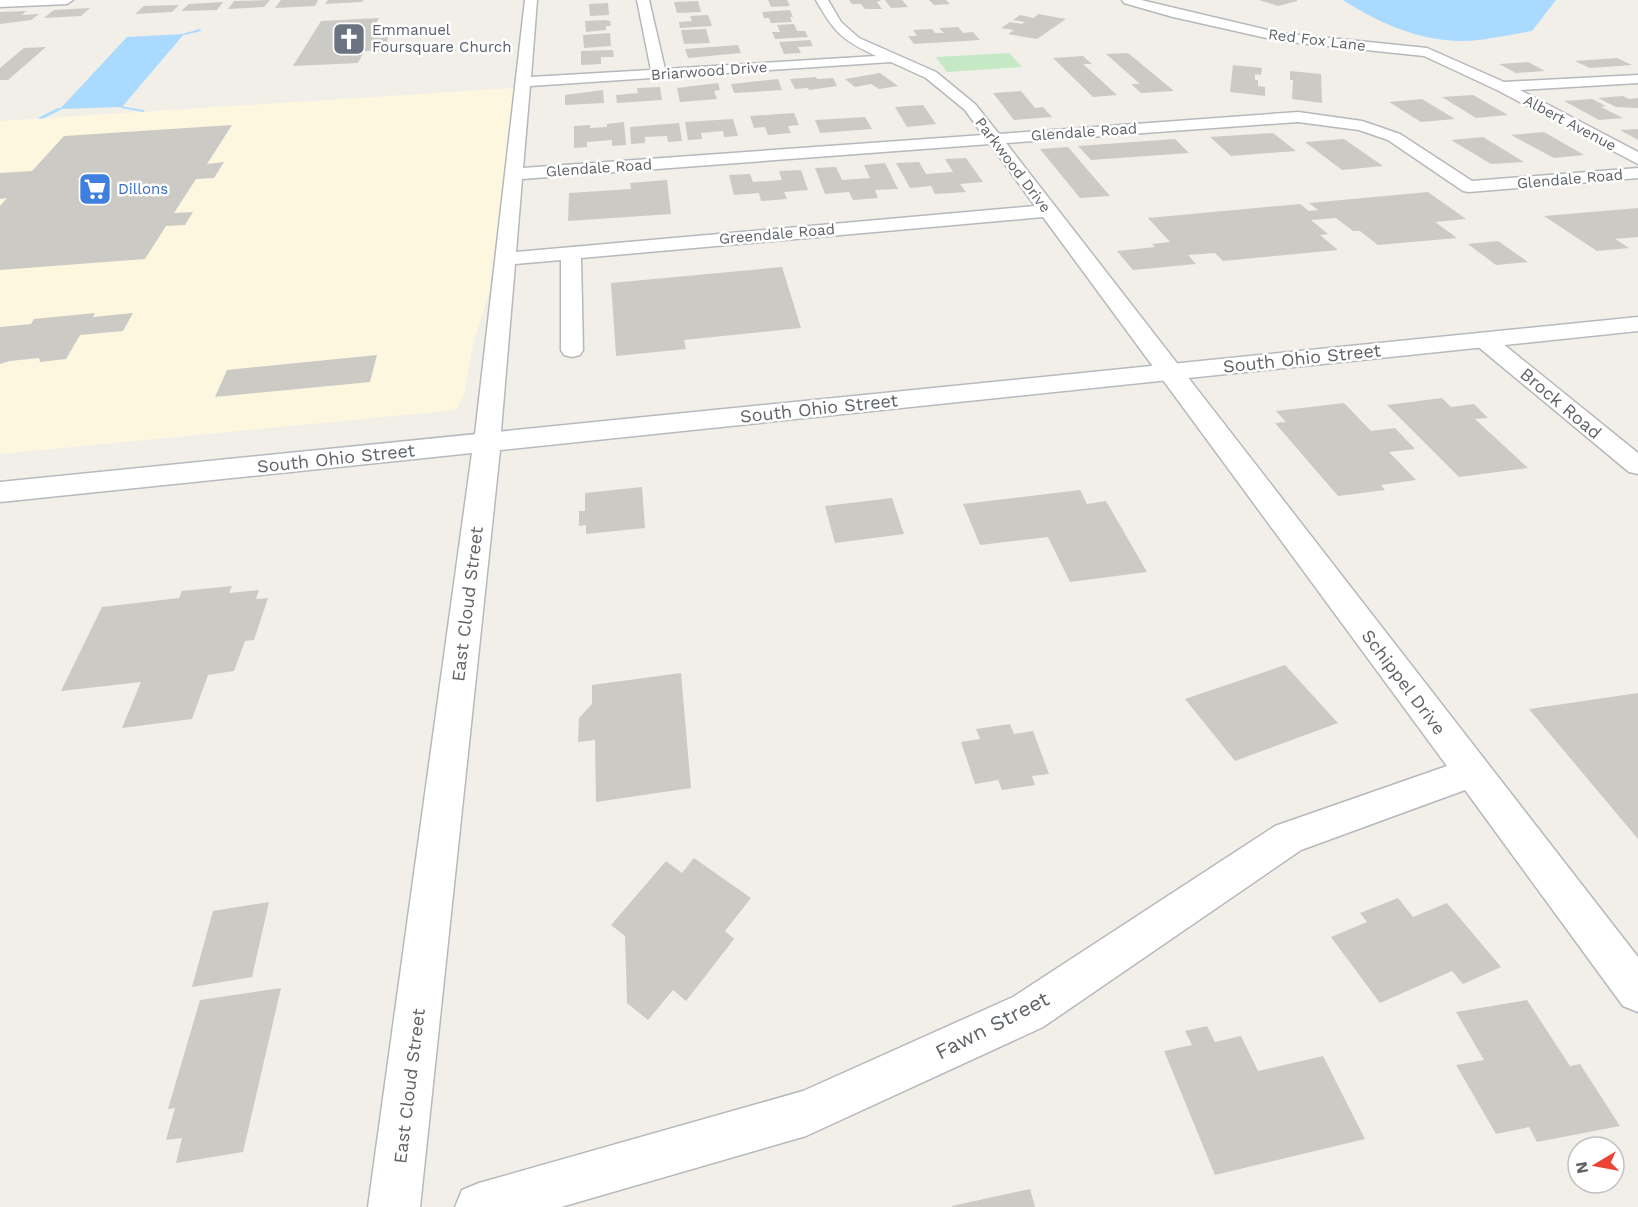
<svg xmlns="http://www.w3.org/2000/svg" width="1638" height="1207" font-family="'Work Sans',sans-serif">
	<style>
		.commercial { fill: #fef7e0 }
		.green { fill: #c5e8c5 }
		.water { fill: #aadaff }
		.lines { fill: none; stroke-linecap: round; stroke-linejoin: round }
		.stream { fill: #aadaff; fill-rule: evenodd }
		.building { fill: #cccac5 }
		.street-casing { stroke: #b5b8bc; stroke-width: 3 }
		.secondary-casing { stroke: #b6babf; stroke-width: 3 }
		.street { fill: #fff; fill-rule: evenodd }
		.secondary { fill: #fff; fill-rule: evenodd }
		.labels { text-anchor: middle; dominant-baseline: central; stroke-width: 5; stroke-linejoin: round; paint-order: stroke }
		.far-worship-label { font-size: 15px; fill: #5b616d; stroke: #fff; text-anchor: start }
		.far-street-label { font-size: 15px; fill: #5f6368; stroke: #fff }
		.far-shop-label { font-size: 15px; fill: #366cbe; stroke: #fff; text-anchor: start }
		.street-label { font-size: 18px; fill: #5f6368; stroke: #fff }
		.near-street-label { font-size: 21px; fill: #5f6368; stroke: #fff }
	</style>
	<rect width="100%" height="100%" fill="#f1efe8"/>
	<path class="commercial" d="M515 88 490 290 474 340 464 395 456 410 0 454V121Z"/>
	<path class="green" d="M1009 53 1022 67 947 72 936 57Z"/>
	<g class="water">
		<path d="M1343 0H1556L1532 31C1504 35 1473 44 1445 40 1408 36 1374 20 1343 0Z"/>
		<path d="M184 34 122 107 60 109 127 37Z"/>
	</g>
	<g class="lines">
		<g class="stream">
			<path d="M200 29 201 31 184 35 182 34Z"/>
			<path d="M120 106 143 110 145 111 143 112 122 108Z"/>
			<path d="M58 108 62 109 42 119 38 118Z"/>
		</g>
	</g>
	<g class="building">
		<path d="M270 0 264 7 228 9 234 1Z"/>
		<path d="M281 0H318L315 6 275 8Z"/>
		<path d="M328 0H364L362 2 325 4Z"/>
		<path d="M768 0H787L790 6 771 7Z"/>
		<path d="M849 0H881L877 2 882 9H865L861 4H852Z"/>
		<path d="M885 0H902L908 7 891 8Z"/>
		<path d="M929 0H946L950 4 934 5Z"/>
		<path d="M1259 0H1297V1L1278 6Z"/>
		<path d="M698 1 701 12 677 13 674 2Z"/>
		<path d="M223 2 217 10 181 11 189 4Z"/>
		<path d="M608 3 609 15 590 16 589 4Z"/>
		<path d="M179 5 172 12 135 14 144 6Z"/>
		<path d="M90 8 81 16 44 18 54 10Z"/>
		<path d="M790 10 793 17H790L792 22 771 23 769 18H764L762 12Z"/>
		<path d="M27 11 21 15 39 14 31 20 0 24V12Z"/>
		<path d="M1038 14 1066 19 1037 39 1008 34 1014 30 1001 28 1010 22 1022 24 1025 22 1013 20 1020 15 1034 18Z"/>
		<path d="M708 15 712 26 680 28 679 22 692 21 690 16Z"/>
		<path d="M379 18 374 27 393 26 383 50 364 51 358 63 293 66 321 21Z"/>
		<path d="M605 20 610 21 611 26H606V30L586 32 585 21Z"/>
		<path d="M794 24 797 31H805L808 37 775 39 772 32H780L777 25Z"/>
		<path d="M958 27 963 33 973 32 980 40 914 44 908 36H917L913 30 932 29 935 33H944L939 28Z"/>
		<path d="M706 29 710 43 684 44 681 30Z"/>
		<path d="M610 33 611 46 584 48 583 35Z"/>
		<path d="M810 40 813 46 798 47 801 53 784 54 779 42Z"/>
		<path d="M738 45 741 53 688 58 685 49Z"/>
		<path d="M46 47 8 80H0V68L24 48Z"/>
		<path d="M613 50 614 57H601V64L581 65V51Z"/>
		<path d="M1128 53 1174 91 1141 93 1131 84H1140L1106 54Z"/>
		<path d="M1083 56 1092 64H1083L1117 95 1093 97 1053 58Z"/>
		<path d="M1617 58 1632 65 1590 68 1575 61Z"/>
		<path d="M1528 62 1545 71 1516 73 1499 64Z"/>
		<path d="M1233 65 1262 68 1261 75 1255 74V80H1258V86L1265 87V96L1230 92Z"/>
		<path d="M1290 71 1321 74 1322 103 1292 99 1293 80H1290Z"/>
		<path d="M880 73 898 86 879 89 871 84 855 87 845 79Z"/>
		<path d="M816 77 817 79 833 78 837 86 809 90 808 88 795 89 790 79Z"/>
		<path d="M778 79 782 90 734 93 731 84Z"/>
		<path d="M718 83 720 90 714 91 717 99 680 102 677 88Z"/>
		<path d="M660 87 662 100 617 103 616 95 638 93 637 88Z"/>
		<path d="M603 90 604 103 565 105V95Z"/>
		<path d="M1021 91 1035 108 1043 107 1052 117 1014 120 993 93Z"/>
		<path d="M1473 95 1508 115 1476 118 1442 97Z"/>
		<path d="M1623 96 1629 99 1638 98V108L1616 107 1598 98Z"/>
		<path d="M1422 99 1455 119 1421 122 1389 102Z"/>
		<path d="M1592 99 1606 106 1601 107 1623 118 1599 120 1564 101Z"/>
		<path d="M923 105 936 124 907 127 895 107Z"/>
		<path d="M794 113 799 125 788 126 791 133 768 135 765 127 754 128 750 116Z"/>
		<path d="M865 117 872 129 820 133 815 120Z"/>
		<path d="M733 119 738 136 724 137 723 131 701 133 702 139 688 140 685 122Z"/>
		<path d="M624 122 626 145 612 146V140L587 142V147L574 148V126L590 125V128L607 127V124Z"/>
		<path d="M679 123 682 141 668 142 667 136 645 137V143L631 144 630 127Z"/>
		<path d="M232 125 207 164 224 162 214 178 196 179 174 213 193 212 185 225 166 226 145 259 0 270V206L7 198 0 199V173L32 171 64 136Z"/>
		<path d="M1638 129V140L1620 130Z"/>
		<path d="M1544 132 1584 155 1554 158 1511 135Z"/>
		<path d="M1273 133 1296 151 1231 156 1210 137Z"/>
		<path d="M1483 137 1524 162 1491 164 1451 140Z"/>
		<path d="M1175 139 1189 153 1091 160 1078 146Z"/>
		<path d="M1344 139 1383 166 1342 170 1305 142Z"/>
		<path d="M1068 147 1110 196 1080 198 1040 149Z"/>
		<path d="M966 158 983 182 960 184 966 192 935 194 931 186 910 188 896 163 919 162 926 174 953 172 945 159Z"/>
		<path d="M885 163 898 189 875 190 878 198 853 200 849 192 825 194 815 168 836 167 842 180 870 178 864 165Z"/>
		<path d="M801 170 808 190 784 192 787 199 761 201 759 193 734 195 729 175 750 174 753 182 782 180 779 171Z"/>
		<path d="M667 180 671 214 568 221 569 193 631 189 630 183Z"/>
		<path d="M1428 192 1466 219 1435 222 1457 238 1378 245 1360 231H1353L1336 218 1311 220 1328 234 1320 235 1338 250 1223 261 1215 253 1188 255 1196 264 1133 270 1117 251 1155 247 1152 244 1170 242 1148 218 1300 204 1309 211 1318 210 1309 203Z"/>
		<path d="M1638 208V237L1615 239 1629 248 1597 251 1544 216Z"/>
		<path d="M1498 241 1528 262 1496 265 1468 244Z"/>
		<path d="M782 267 801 328 684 340 686 349 616 356 611 283Z"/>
		<path d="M95 313 93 317 133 313 123 331 80 335 66 359 40 362 39 358 10 361 0 364V327L31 324 34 319Z"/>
		<path d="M377 355 370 382 215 397 227 370Z"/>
		<path d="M1442 398 1451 407 1474 404 1488 418 1475 419 1528 468 1459 477 1387 405Z"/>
		<path d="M1344 403 1371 431 1395 428 1415 449 1389 452 1416 480 1381 485 1385 490 1338 496 1275 423 1286 422 1276 411Z"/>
		<path d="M642 487 645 528 586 534V525L579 526V511H585V493Z"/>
		<path d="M1080 490 1087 504 1106 501 1147 572 1070 582 1048 537 980 545 963 504Z"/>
		<path d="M892 498 904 534 835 543 825 506Z"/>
		<path d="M232 586 229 593 259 590 256 599 268 598 254 640 245 641 234 671 208 675 192 719 122 728 141 682 61 691 102 607 179 598 182 591Z"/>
		<path d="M1285 665 1338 723 1235 761 1185 699Z"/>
		<path d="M681 673 691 788 596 802 595 740 578 742 579 718 592 704V685Z"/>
		<path d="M1638 693V839L1529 709Z"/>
		<path d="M1010 724 1014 734 1033 731 1049 774 1032 776 1035 785 1002 790 998 780 975 784 961 742 980 739 976 729Z"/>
		<path d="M694 858 751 898 725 931 734 939 686 1001 673 990 648 1020 627 1003 625 936 611 925 666 861 682 873Z"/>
		<path d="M1398 898 1413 917 1447 903 1501 967 1463 984 1452 971 1380 1003 1331 937 1367 922 1360 913Z"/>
		<path d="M269 902 252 977 192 987 213 911Z"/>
		<path d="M281 988 243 1152 176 1163 182 1138 166 1140 175 1108 168 1109 200 1000Z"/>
		<path d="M1527 1000 1570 1066 1580 1064 1620 1126 1537 1142 1529 1127 1496 1134 1456 1065 1484 1060 1456 1012Z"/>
		<path d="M1207 1026 1215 1042 1241 1036 1258 1071 1323 1056 1365 1139 1215 1175 1164 1051 1192 1045 1185 1031Z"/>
		<path d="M1030 1189 1035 1207H952V1206Z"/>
	</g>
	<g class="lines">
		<g class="street-casing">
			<g id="street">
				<path d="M0 0H73L67 4 0 7Z"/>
				<path d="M525 0H537L531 77 651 70 637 0H649L665 69 876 56C842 40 834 32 816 0H828L841 22 859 38 936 72 975 104 999 134 1298 112 1362 121 1400 134 1472 181 1638 168V178L1469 192 1463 191 1388 140 1359 130 1298 122 1006 143 1638 957V1012L1623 1006 1465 790 1301 850 1043 1027 806 1136 561 1207H455L462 1190 479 1183 803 1091 1013 997 1275 826 1447 766 1043 217 581 258 583 350 580 355 572 357 564 355 561 350V260L515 264 500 443 496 449 487 451 478 449 474 443ZM891 62 926 78 965 110 983 135 523 168 530 86ZM990 144 1035 206 516 252 522 179Z"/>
				<path d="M1122 0H1141L1280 33 1427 48 1504 82 1638 75V83L1520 90 1638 152V164L1497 90 1424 56 1280 41 1173 17 1124 3Z"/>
				<path d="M1484 333 1492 335 1638 453V474L1629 472 1476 345 1473 340 1476 335Z"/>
			</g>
		</g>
		<g class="secondary-casing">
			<path id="secondary" d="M1638 317V331L500 450 420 1207H368L472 453 0 502V482Z"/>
		</g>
		<use href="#street" class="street"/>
		<use href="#secondary" class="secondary"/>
	</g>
	<defs>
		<g id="church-square" transform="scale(1.725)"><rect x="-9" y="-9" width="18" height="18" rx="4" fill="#6b7280" stroke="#fff"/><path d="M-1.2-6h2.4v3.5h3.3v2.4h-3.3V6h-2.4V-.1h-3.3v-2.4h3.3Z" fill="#fff"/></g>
		<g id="supermarket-square" transform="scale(1.725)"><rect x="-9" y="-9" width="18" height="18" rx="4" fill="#3f7fe0" stroke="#fff"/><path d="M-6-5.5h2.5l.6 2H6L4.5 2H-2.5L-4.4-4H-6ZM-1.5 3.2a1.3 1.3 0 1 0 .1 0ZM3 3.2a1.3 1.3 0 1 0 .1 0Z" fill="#fff"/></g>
	</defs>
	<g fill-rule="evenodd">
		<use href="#church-square" x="349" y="39"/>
		<use href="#supermarket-square" x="95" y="189"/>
	</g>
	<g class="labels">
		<g class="far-worship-label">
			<text x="372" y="30">Emmanuel<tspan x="372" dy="17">Foursquare Church</tspan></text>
		</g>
		<g class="far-street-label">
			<text transform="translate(1317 40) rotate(7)">Red Fox Lane</text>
			<text transform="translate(709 71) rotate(-4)">Briarwood Drive</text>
			<text transform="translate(1570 123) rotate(28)">Albert Avenue</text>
			<text transform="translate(1084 132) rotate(-4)">Glendale Road</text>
			<text transform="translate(1013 165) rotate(53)">Parkwood Drive</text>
			<text transform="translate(599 168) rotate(-4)">Glendale Road</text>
			<text transform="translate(1570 179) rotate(-5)">Glendale Road</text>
			<text transform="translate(777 234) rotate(-5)">Greendale Road</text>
		</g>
		<g class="far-shop-label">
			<text x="118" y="189">Dillons</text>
		</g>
		<g class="street-label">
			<text transform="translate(1302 358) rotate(-6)">South Ohio Street</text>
			<text transform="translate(1561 403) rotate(40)">Brock Road</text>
			<text transform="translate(819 408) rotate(-6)">South Ohio Street</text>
			<text transform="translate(336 458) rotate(-6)">South Ohio Street</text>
			<text transform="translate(467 604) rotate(-83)">East Cloud Street</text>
			<text transform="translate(1404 682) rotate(53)">Schippel Drive</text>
			<text transform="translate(409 1086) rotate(-83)">East Cloud Street</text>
		</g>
		<g class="near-street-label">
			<text transform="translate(992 1025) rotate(-27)">Fawn Street</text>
		</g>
	</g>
	<g transform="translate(1596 1165) rotate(260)"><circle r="28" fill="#ffffff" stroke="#bfc1c3" stroke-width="1.5"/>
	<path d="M0-4.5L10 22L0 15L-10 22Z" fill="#ea4335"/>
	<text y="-9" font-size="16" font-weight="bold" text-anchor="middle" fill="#5f6368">N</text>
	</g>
</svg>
